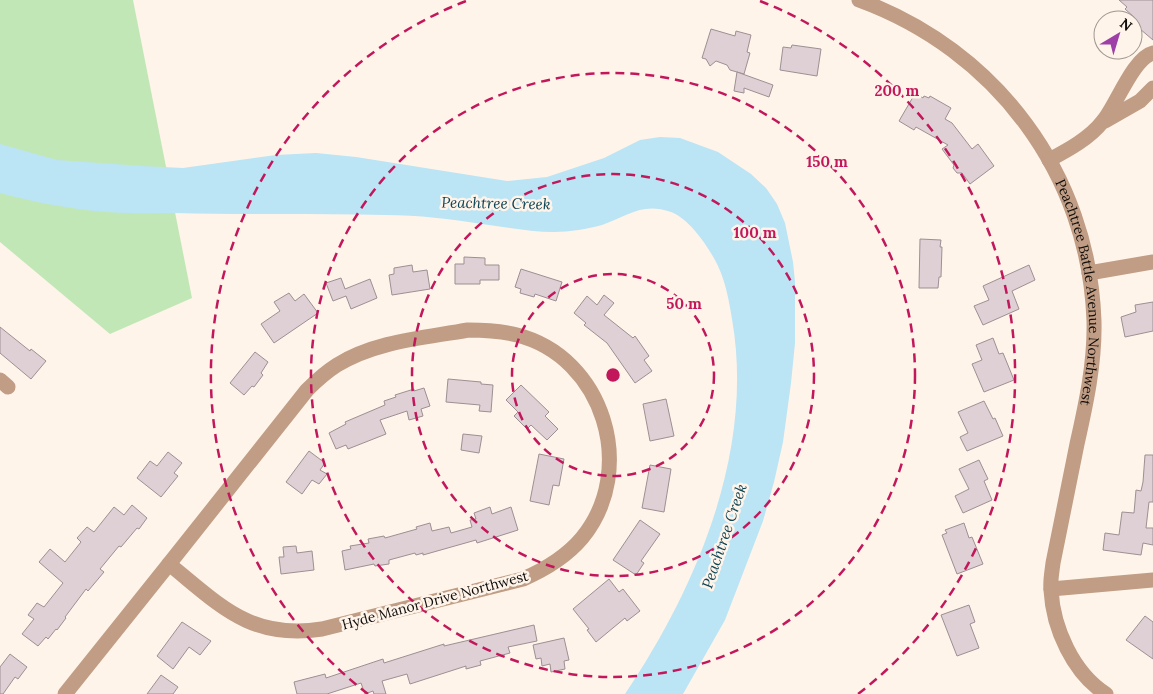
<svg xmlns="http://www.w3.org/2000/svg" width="1153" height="694" font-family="Lora,serif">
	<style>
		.green { fill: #c2e7b7 }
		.water { fill: #bbe4f5 }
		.building { fill: #dfd0d5; stroke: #9d8f93 }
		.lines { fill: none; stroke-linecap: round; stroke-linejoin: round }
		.minor { stroke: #c09d84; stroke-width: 15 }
		.ring { fill: none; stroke: #c2185b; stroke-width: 2.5; stroke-dasharray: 9 6 }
		.labels { text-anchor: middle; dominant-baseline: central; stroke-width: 5; stroke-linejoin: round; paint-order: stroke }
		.street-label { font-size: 14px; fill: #0f0c09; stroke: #fef4ea }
		.water-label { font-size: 15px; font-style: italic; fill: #0e4354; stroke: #fef4ea }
		.centre { fill: #c2185b; stroke: #fef4ea; stroke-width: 2.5 }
		.ring-label { font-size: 15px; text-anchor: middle; font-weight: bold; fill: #c2185b; stroke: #fef4ea; stroke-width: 5; stroke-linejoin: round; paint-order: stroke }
	</style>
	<rect width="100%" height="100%" fill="#fef4ea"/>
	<path class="green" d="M0 0H133L192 298 110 334 0 242Z"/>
	<path class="water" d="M660 137 680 138 718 152 751 174 766 188 777 204 785 223 793 262 795 282V343L791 383 783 442 774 482 763 521 725 620 683 694H625C697 587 755 450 732 319 729 301 726 283 718 266 710 249 690 219 671 212 642 202 628 216 602 225 587 229 570 232 554 232 530 232 506 227 482 224 451 219 418 215 386 215 315 213 245 215 174 213 148 213 121 214 95 211 65 208 29 201 0 193V144L57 160 142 166 183 168 276 155 316 153 356 157 507 181 547 177 604 158 640 140Z"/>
	<g class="building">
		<path d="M1119 0H1153V40L1133 23 1132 20 1134 17 1125 9 1127 7Z"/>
		<path d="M711 29 735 36 736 31 751 35 747 52 750 53 744 74 730 70 727 65 716 61 710 66 706 59 702 58Z"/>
		<path d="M792 45 821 49 817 76 780 70 783 47 791 48Z"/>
		<path d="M737 72 773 85 769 97 744 88V93L734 91Z"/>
		<path d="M917 94 923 98 924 96 929 98 930 96 951 108 945 119 952 123 972 149 978 144 994 166 970 184 962 173H957L953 168 954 165 942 149 948 145 916 127 914 130 899 121 913 97 915 98Z"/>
		<path d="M920 239 941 240 940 247H942L941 277H939L938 288H919Z"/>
		<path d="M464 257 485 258V265H499V280H480V284H455V264H464Z"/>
		<path d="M412 265 413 272 427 270 430 289 392 295 389 275 394 274V268Z"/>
		<path d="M1029 265 1035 280 1012 291 1019 309 983 325 974 306 989 300 983 286Z"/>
		<path d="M521 269 562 282 556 301 535 294 534 297 520 293 521 289 515 287Z"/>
		<path d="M341 278 345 289 370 279 377 298 351 309 346 296 333 301 326 283Z"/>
		<path d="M289 293 295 301 304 294 318 313 274 343 261 324 280 311 274 302Z"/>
		<path d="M604 295 614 303 604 315 633 338 635 336 649 356 644 360 652 371 635 383 607 343 584 325 586 323 574 313 587 296 597 305Z"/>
		<path d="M1153 302V331L1125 337 1121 317 1136 312 1135 305Z"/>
		<path d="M0 327 30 351 31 349 46 361 31 379 0 353Z"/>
		<path d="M993 338 999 354 1003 353 1014 380 984 392 972 364 982 360 976 345Z"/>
		<path d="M255 352 268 362 261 373 263 375 254 387 252 386 244 395 230 383Z"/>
		<path d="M448 379 481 382V384L493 385 491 412 479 411 480 405 446 402Z"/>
		<path d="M521 385 549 412 545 416 558 429 547 440 531 425 527 429 514 416 518 412 506 400Z"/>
		<path d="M424 388 430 406 421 409 423 416 409 420 407 411 380 420 386 434 348 449 346 445 336 449 329 433 346 424 345 422 385 405 384 401 396 397 395 395 414 389V391Z"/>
		<path d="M666 399 674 436 650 441 643 404Z"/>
		<path d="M984 401 993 419 995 418 1003 436 967 451 960 437 968 433 958 412Z"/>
		<path d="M463 434 482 436 479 453 461 450Z"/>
		<path d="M309 451 325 463 320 470 327 474 319 484 312 480 302 494 286 482Z"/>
		<path d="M168 452 182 463 174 473 178 476 161 497 137 478 150 461 157 466Z"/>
		<path d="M539 454 564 459 559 486 553 485 549 505 530 501Z"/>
		<path d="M1145 455H1153V502H1149L1146 528H1153V545L1143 543 1141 555 1103 550 1105 533 1119 535 1122 512 1134 513 1136 490 1141 491 1143 482Z"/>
		<path d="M979 460 988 479 984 481 992 500 963 513 955 496 969 489 959 469Z"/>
		<path d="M650 465 671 469 664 512 642 508Z"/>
		<path d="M132 505 147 518 139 529 137 528 121 547 119 546 100 569 104 572 88 591 86 589 65 617 66 618 57 630 56 629 48 639 46 637 38 646 22 634 34 619 28 615 37 603 44 607 63 583 39 562 50 549 65 562 81 542 77 538 87 527 94 532 114 507 124 515Z"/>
		<path d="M490 507 492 514 511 507 518 530 477 543 476 540 423 555V553L416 555 415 553 389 560V564L375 566 374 564 345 570 342 551 351 549 350 546 369 543 368 539 384 536 385 538 417 529 416 527 430 523 432 531 449 527 451 533 472 527 470 520 476 519 474 513Z"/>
		<path d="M640 520 660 534 641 561 644 563 636 575 613 560Z"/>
		<path d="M964 523 969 538 972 537 983 564 957 574 942 535 947 533 945 530Z"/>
		<path d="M296 546 297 553 312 551 314 570 281 574 279 557H284L283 547Z"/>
		<path d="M609 579 619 592 623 589 640 611 627 621 625 618 596 642 587 630 589 629 573 609Z"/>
		<path d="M969 605 975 622 970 624 979 648 957 656 941 615Z"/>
		<path d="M1145 616 1153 622V659L1126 640Z"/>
		<path d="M182 622 211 641 200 655 189 647 173 669 157 656Z"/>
		<path d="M534 625 537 641 508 647 510 653 480 661 481 665 466 669V666L410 684 407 674 382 681 386 694H374L373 691 365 694 361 683 327 694H297L294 682 325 674 326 678 383 659 384 663 444 644V646Z"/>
		<path d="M564 638 569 660 564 661 565 669 551 672 550 664 542 666 541 658 536 659 533 645Z"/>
		<path d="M10 654 27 667 18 679 15 677 3 694H0V667Z"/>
		<path d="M161 675 178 687 173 694H147Z"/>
	</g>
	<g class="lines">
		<g class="minor">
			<path id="s1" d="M859 0C996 50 1089 174 1094 321 1095 363 1086 404 1077 444 1069 484 1061 523 1053 563 1052 572 1050 581 1051 590 1053 628 1073 673 1106 694"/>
			<path d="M1105 121 1140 101 1153 88"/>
			<path d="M1049 160C1068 150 1090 138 1103 121 1116 106 1133 58 1153 53"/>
			<path d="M1089 273 1153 262"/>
			<path d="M468 330C485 330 501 331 517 335 604 357 638 470 582 538 566 557 546 569 523 579L322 629C250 640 220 605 169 564L307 390C316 381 326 372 337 365 376 341 424 338 468 330Z"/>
			<path d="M0 380 8 387"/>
			<path d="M1051 589 1153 580"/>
			<path d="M65 694 169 564"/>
		</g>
	</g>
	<g class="ring">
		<circle cx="613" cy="375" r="101"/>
		<circle cx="613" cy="375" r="201"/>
		<circle cx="613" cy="375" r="302"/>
		<path d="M368 694A402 402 0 0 1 466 1M760 1A402 402 0 0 1 858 694"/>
	</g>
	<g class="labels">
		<g class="street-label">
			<text stroke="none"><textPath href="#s1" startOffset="392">Peachtree Battle Avenue Northwest</textPath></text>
			<text transform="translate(435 600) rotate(-15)">Hyde Manor Drive Northwest</text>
		</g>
		<g class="water-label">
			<text transform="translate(496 203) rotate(1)">Peachtree Creek</text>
			<text transform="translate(724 536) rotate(-71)">Peachtree Creek</text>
		</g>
	</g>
	<circle cx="613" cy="375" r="8" class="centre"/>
	<g class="ring-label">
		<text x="897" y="96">200 m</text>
		<text x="827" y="167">150 m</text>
		<text x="755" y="238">100 m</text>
		<text x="684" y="309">50 m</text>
	</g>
	<g transform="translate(1118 35) rotate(38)"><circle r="24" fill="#fef4ea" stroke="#9e9790"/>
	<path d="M0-4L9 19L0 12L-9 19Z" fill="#9e3fa8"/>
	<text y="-8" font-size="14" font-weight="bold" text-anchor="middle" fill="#0f0c09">N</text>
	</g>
</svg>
